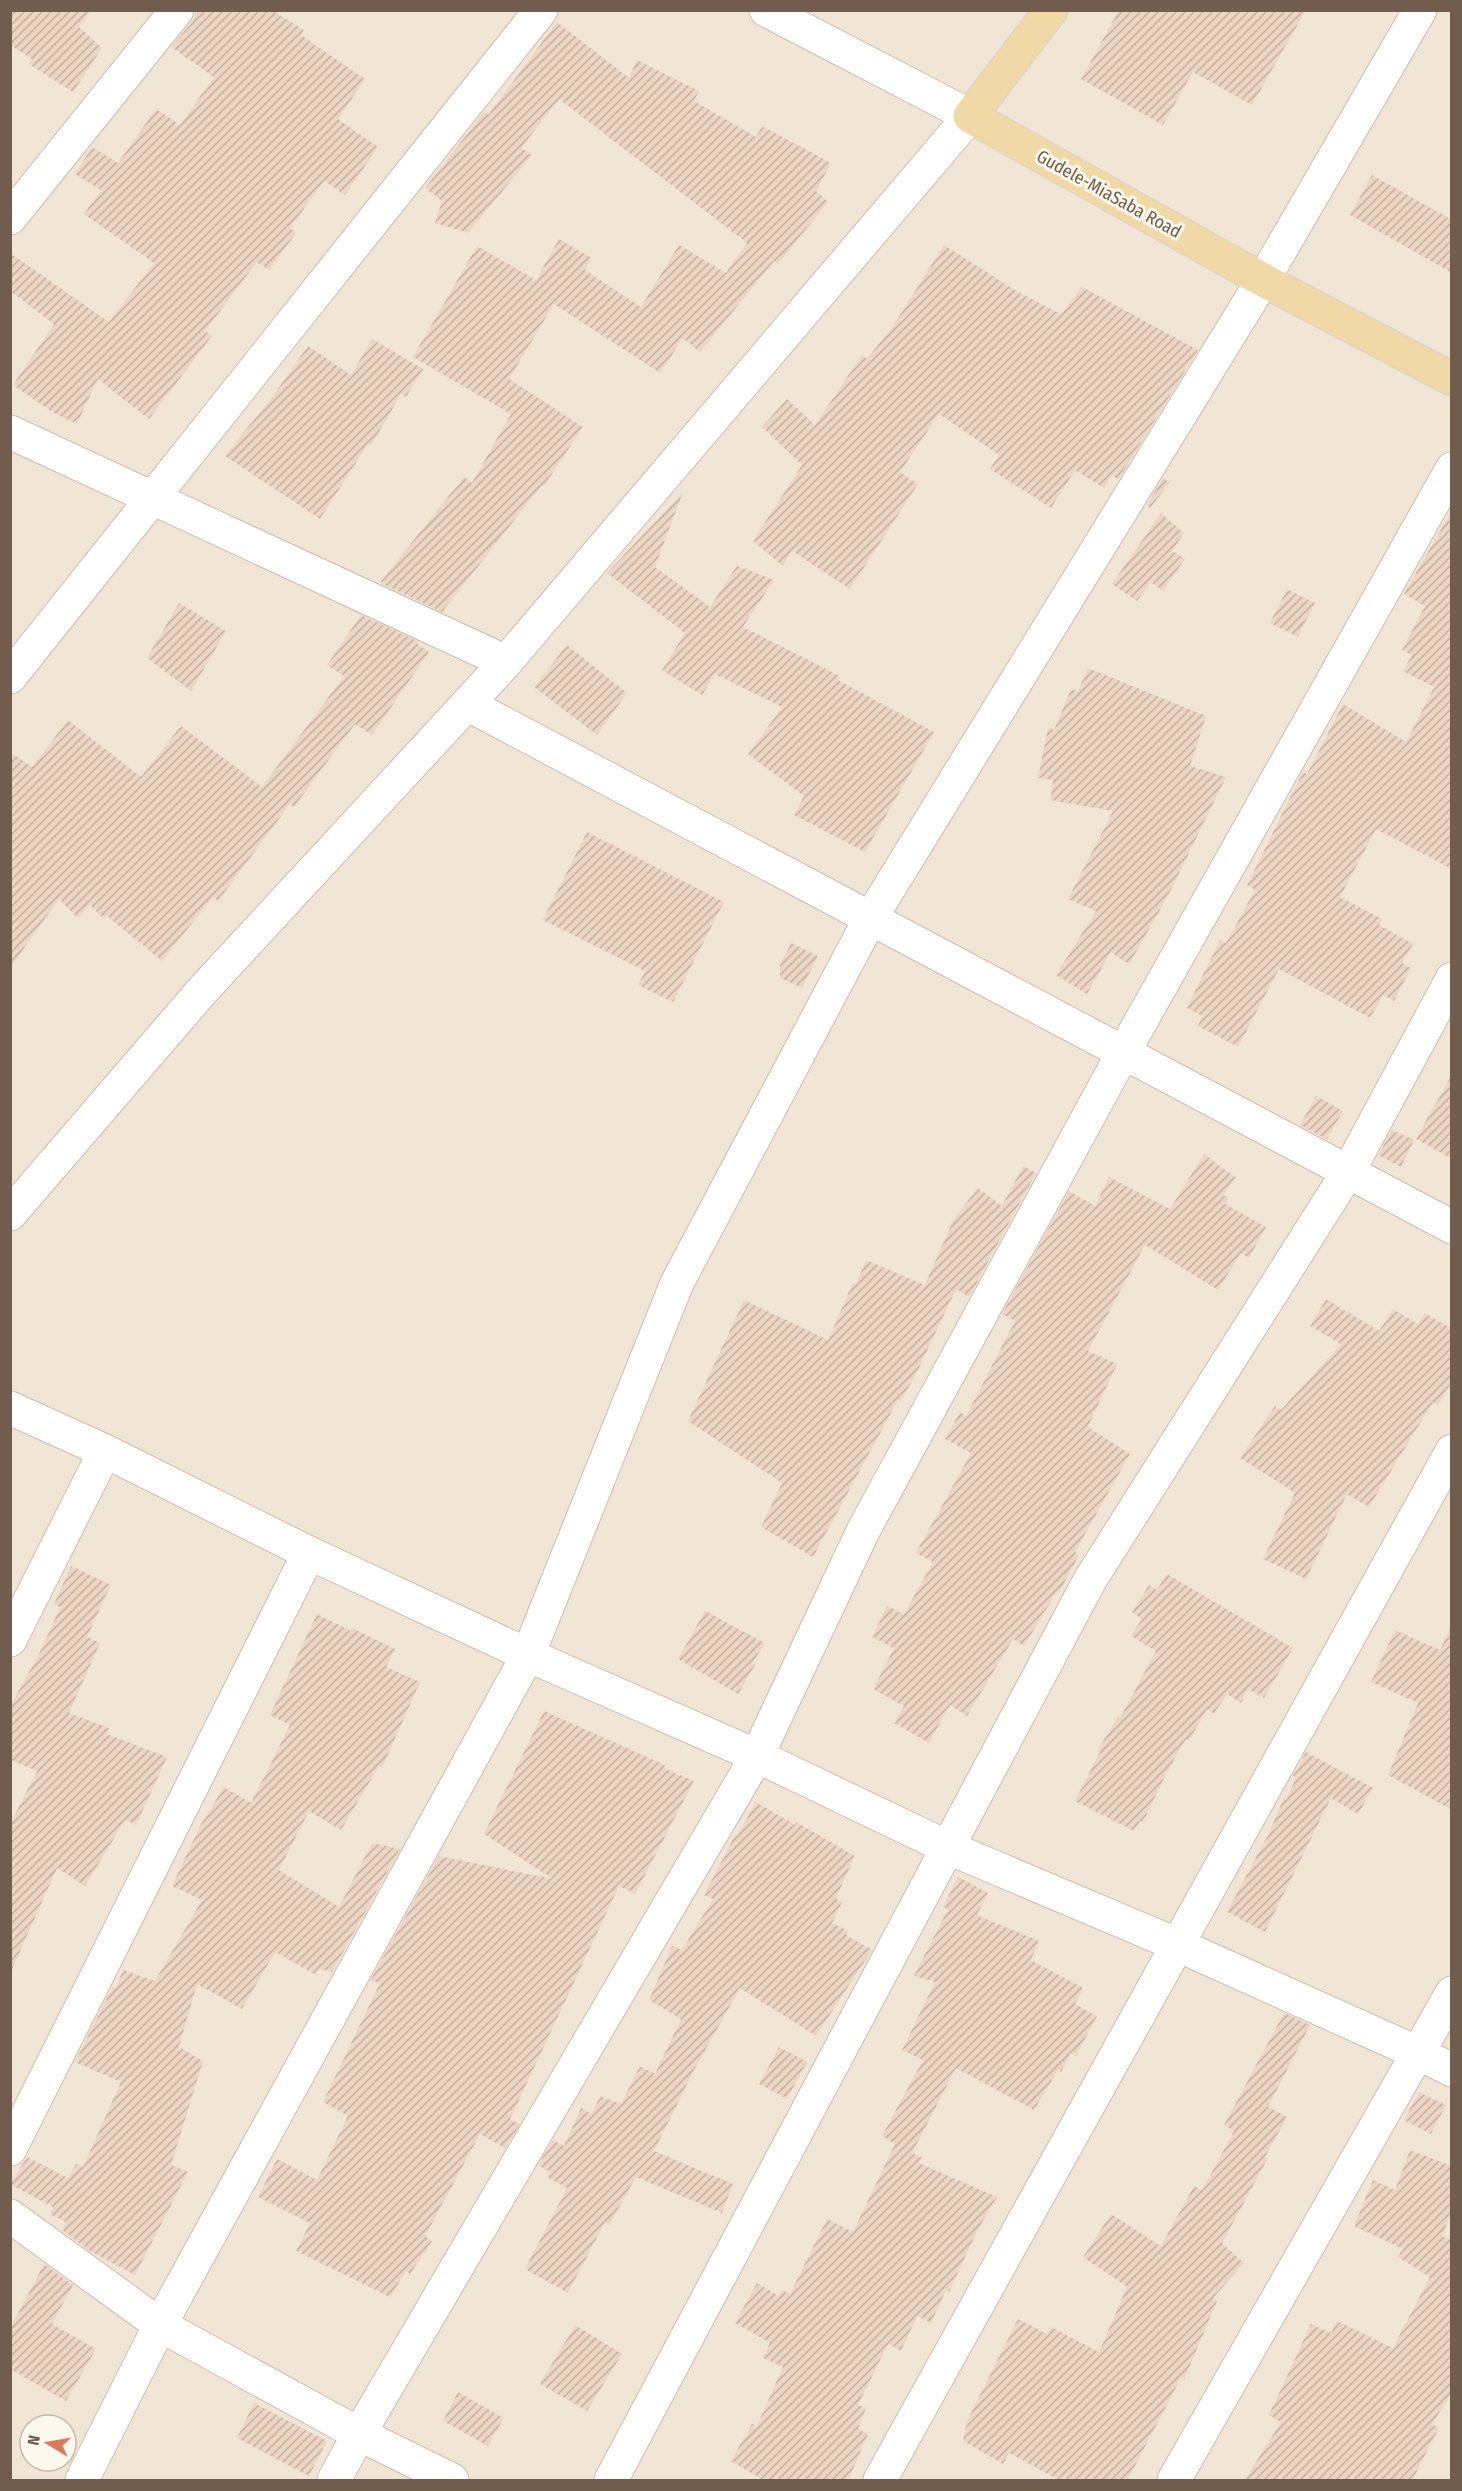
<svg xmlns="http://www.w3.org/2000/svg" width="1462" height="2491" font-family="'Fira Sans Condensed',sans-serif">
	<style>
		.residential { fill: #f1e6d6; fill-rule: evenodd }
		.building { fill: url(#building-hatch) }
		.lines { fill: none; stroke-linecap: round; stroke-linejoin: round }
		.minor-casing { stroke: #cbbcae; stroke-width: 35 }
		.major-casing { stroke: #d7d1cd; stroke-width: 35 }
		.minor { stroke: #fff; stroke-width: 33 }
		.major { stroke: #f1d9a7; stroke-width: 33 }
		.labels { text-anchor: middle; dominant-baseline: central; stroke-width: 6; stroke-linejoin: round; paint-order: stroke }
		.street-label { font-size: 18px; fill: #715c4e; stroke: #fdf8ed }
	</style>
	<defs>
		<pattern id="building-hatch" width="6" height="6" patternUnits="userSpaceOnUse" patternTransform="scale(1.5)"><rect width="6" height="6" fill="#ecd5c2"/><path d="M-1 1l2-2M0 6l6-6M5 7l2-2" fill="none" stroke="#c4b0a0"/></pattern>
	</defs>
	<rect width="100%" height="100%" fill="#faf4e7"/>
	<path class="residential" d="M11 11H1451V2480H11ZM30 2425H66V2461H30Z"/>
	<g class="building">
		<path d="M10 10H91L79 27 102 48 73 92 29 64 32 59 10 45Z"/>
		<path d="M197 10H272L304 30 301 35 365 79 338 119 378 147 345 195 324 181 290 228 296 233 269 270 257 262 205 331 212 336 149 419 98 379 77 424 54 413 13 385 54 324 10 291V253L109 322 154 263 84 214 101 190 75 174 92 147 118 163 156 109 180 125 214 77 171 47 192 22Z"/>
		<path d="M1119 10H1306L1252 105 1193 72 1163 125 1081 79Z"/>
		<path d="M557 22 629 78 637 60 699 91 694 101 756 137 762 126 831 163 816 191 828 202 778 264 774 261 700 352 683 338 660 373 554 304 509 379 583 427 544 486 542 485 442 612 383 584 381 581 464 477 472 483 511 414 413 357 477 246 536 280 559 239 592 258 585 270 641 307 679 245 726 273 747 243 559 99 521 148 532 155 468 233 435 223 442 201 425 188 485 111 489 114Z"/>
		<path d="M1372 175 1452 220V273L1350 215Z"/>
		<path d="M944 245 1018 292 1061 314 1082 287 1198 350 1118 480 1112 475 1104 488 1075 470 1051 508 990 469 999 455 939 414 900 472 918 484 850 589 792 551 783 566 753 541 802 465 762 427 787 399 815 425 862 355 867 359 893 326Z"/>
		<path d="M372 339 423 369 406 397 401 394 371 446 368 444 320 519 225 456 273 396 308 346 351 375Z"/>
		<path d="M1163 478 1170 483 1150 508 1147 505Z"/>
		<path d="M683 492 655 567 710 607 737 566 774 580 743 627 840 676 838 680 934 732 865 852 794 815 804 796 748 754 782 707 715 674 702 695 662 670 685 633 607 573Z"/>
		<path d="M1452 510V869L1376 829 1340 897 1382 919 1379 925 1413 944 1402 963 1411 968 1394 1001 1383 995 1370 1018 1279 969 1238 1047 1198 1026 1202 1016 1187 1008 1220 940 1226 943 1255 890 1247 885 1300 778 1303 772 1307 774 1343 704 1406 742 1434 687 1403 671 1412 655 1402 650 1425 606 1404 594Z"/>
		<path d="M1161 513 1184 533 1172 551 1185 559 1163 591 1151 582 1137 601 1112 584Z"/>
		<path d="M1287 589 1315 603 1298 637 1270 623Z"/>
		<path d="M179 603 226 631 191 691 147 658Z"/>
		<path d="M361 615 419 642 417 644 429 652 372 735 355 724 294 807 290 804 218 901 213 897 162 961 107 916 104 919 90 905 78 918 59 899 10 968V752L32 767 68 720 141 777 181 726 262 787 344 676 327 665Z"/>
		<path d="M567 645 627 693 597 735 534 687Z"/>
		<path d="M1088 668 1206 716 1190 766 1226 777 1168 896 1129 964 1111 952 1087 994 1056 975 1096 911 1068 899 1113 811 1050 800 1053 780 1038 778 1048 728 1054 730 1071 689 1078 691Z"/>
		<path d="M587 832 724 902 673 1002 638 985 645 971 543 920Z"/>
		<path d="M791 943 818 956 802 988 780 978V965Z"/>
		<path d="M1452 1074V1159L1416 1139Z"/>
		<path d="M1316 1096 1343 1111 1327 1139 1300 1125Z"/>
		<path d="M1392 1130 1414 1140 1401 1167 1378 1155Z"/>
		<path d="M1204 1154 1236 1178 1223 1195 1229 1198 1225 1204 1266 1227 1249 1258 1241 1253 1218 1290 1145 1245 1088 1351 1117 1364 1088 1427 1130 1454 1075 1552 1079 1555 1060 1591 1058 1590 1024 1646 1013 1639 967 1716 950 1705 929 1743 894 1723 904 1706 873 1689 894 1648 872 1637 887 1606 904 1614 933 1562 916 1553 971 1453 945 1439 960 1412 966 1416 1015 1321 1002 1314 1069 1191 1095 1206 1109 1177 1170 1209Z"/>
		<path d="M1023 1166 1036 1173 969 1297 956 1289 918 1370 901 1401 898 1400 813 1557 761 1527 782 1483 688 1421 744 1300 828 1340 853 1283 856 1284 866 1260 925 1285 953 1220 978 1188 1002 1206Z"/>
		<path d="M1326 1299 1379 1331 1393 1309 1418 1324 1425 1313 1452 1329V1382L1438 1405 1433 1402 1369 1507 1347 1494 1306 1579 1263 1559 1295 1493 1240 1458 1275 1406 1281 1410 1341 1344 1310 1326Z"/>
		<path d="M71 1566 111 1585 87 1637 100 1643 69 1713 109 1728 107 1734 167 1757 136 1825 125 1820 85 1886 57 1868 10 1974V1825L37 1771 11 1760V1705L40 1652 60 1607 54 1604Z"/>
		<path d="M1167 1574 1293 1648 1264 1698 1248 1689 1241 1703 1227 1694 1214 1714 1207 1709 1189 1741 1186 1739 1167 1772 1143 1822 1140 1821 1134 1831 1075 1801 1100 1752 1097 1751 1118 1717 1120 1718 1156 1651 1131 1636 1142 1619 1132 1612 1149 1585 1157 1590Z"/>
		<path d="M705 1611 765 1643 752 1664 755 1665 738 1694 678 1659Z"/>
		<path d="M317 1614 351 1631 352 1628 395 1649 386 1667 420 1682 382 1768 379 1766 341 1830 309 1811 279 1870 339 1907 372 1843 400 1849 332 1972 319 1969 316 1975 275 1952 242 2009 197 1984 179 2047 203 2061 171 2165 188 2172 135 2275 90 2251 62 2230 66 2222 50 2214 53 2207 10 2184 27 2157 68 2178 76 2164 83 2167 121 2082 75 2062 113 1986 116 1988 123 1970 155 1981 202 1900 172 1886 200 1826 224 1787 251 1803 290 1725 270 1715Z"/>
		<path d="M1452 1624V1810L1388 1775 1418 1703 1371 1682 1395 1630 1440 1650Z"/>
		<path d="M544 1711 665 1765 664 1768 694 1781 635 1894 619 1886 510 2119 520 2124 505 2148 480 2134 425 2236 432 2241 410 2274 406 2271 390 2297 296 2251 310 2223 258 2197 277 2159 317 2180 348 2116 323 2102 380 1983 370 1981 439 1856 553 1879 484 1834Z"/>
		<path d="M1306 1752 1373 1788 1358 1814 1331 1798 1265 1932 1227 1912 1269 1833 1284 1798 1286 1799 1296 1778 1293 1776Z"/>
		<path d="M756 1802 795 1825 796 1822 855 1856 836 1898 842 1902 832 1923 848 1931 846 1935 872 1950 816 2036 740 1988 694 2070 654 2151 733 2184 722 2213 636 2177 609 2225 605 2222 568 2293 525 2269 567 2188 547 2177 550 2172 538 2165 553 2140 564 2146 581 2108 592 2114 600 2096 621 2104 640 2066 655 2074 681 2019 649 2000 672 1946 682 1950 713 1899 704 1895 735 1835 737 1836Z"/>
		<path d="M958 1877 988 1893 977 1915 1039 1941 1031 1960 1083 1988 1075 2004 1097 2016 1076 2056 1071 2053 1061 2072 1058 2070 1034 2110 956 2068 912 2153 922 2157 919 2163 997 2197 976 2233 949 2292 946 2290 931 2323 917 2316 901 2351 888 2344 858 2405 866 2408 858 2429 868 2434 848 2481H765L731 2461 752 2424 757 2426 783 2367 763 2358 770 2343 735 2323 757 2283 779 2296 782 2290 790 2294 827 2219 853 2232 895 2144 905 2150 882 2136 923 2060 902 2050 935 1982 914 1976 948 1909 943 1907Z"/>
		<path d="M1284 2013 1310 2025 1268 2107 1287 2117 1265 2157 1268 2158 1222 2243 1244 2263 1213 2298 1217 2301 1184 2380 1181 2378 1127 2481H1061L1009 2453 1003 2464 963 2441 967 2421 1018 2319 1047 2334 1051 2327 1099 2352 1127 2287 1083 2257 1111 2214 1161 2246 1194 2186 1202 2190 1234 2131 1224 2125Z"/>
		<path d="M779 2047 807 2062 787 2099 759 2084Z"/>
		<path d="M1419 2092 1446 2105 1431 2134 1404 2120Z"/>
		<path d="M1410 2150 1452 2166V2211L1442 2236 1450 2239 1452 2236V2393L1432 2424 1439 2428 1412 2481H1244L1281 2422 1269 2415 1311 2324 1331 2333 1337 2321 1393 2348 1430 2277 1398 2257 1403 2249 1354 2226 1373 2180 1395 2190Z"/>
		<path d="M44 2264 73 2285 52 2324 96 2349 66 2401 10 2369V2329Z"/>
		<path d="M575 2325 622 2354 587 2411 540 2384Z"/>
		<path d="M458 2392 504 2418 488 2446 443 2421Z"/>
		<path d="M254 2403 327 2441 309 2476 237 2438Z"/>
	</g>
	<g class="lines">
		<g class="minor-casing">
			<g id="minor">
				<path d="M10 218 177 10"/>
				<path d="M10 432 506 662"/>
				<path d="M10 677 541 10"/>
				<path d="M467 704 1452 1227"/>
				<path d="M10 1214 202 991 506 662 970 116 766 10"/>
				<path d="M10 1408 105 1451 309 1553 528 1655 757 1756 949 1848 1178 1945 1418 2053 1452 2070"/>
				<path d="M10 1640 105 1451"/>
				<path d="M10 2149 309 1553"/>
				<path d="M10 2216 160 2325 359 2434 452 2480"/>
				<path d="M82 2480 160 2325 528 1655 677 1283 870 919 1263 280 1420 10"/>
				<path d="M334 2480 359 2434 757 1756 863 1531 1123 1053 1452 469"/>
				<path d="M611 2480 1090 1580 1348 1172 1452 979"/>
				<path d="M880 2480 1452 1451"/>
				<path d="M1174 2480 1452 1993"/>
			</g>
		</g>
		<g class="major-casing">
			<path id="major" d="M1051 10 970 116 1263 280 1452 379"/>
		</g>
		<use href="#minor" class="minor"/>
		<use href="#major" class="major"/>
	</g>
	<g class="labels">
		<g class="street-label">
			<text transform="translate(1109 194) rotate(29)">Gudele-MiaSaba Road</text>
		</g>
	</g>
	<rect width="1462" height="2491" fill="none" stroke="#715c4e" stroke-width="24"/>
	<g transform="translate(48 2443) rotate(281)"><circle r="28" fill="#fdf8ed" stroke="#c5baad" stroke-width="1.5"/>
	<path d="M0-4.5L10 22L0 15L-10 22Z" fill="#d67c5a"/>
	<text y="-9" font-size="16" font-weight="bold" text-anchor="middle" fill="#715c4e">N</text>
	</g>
</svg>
